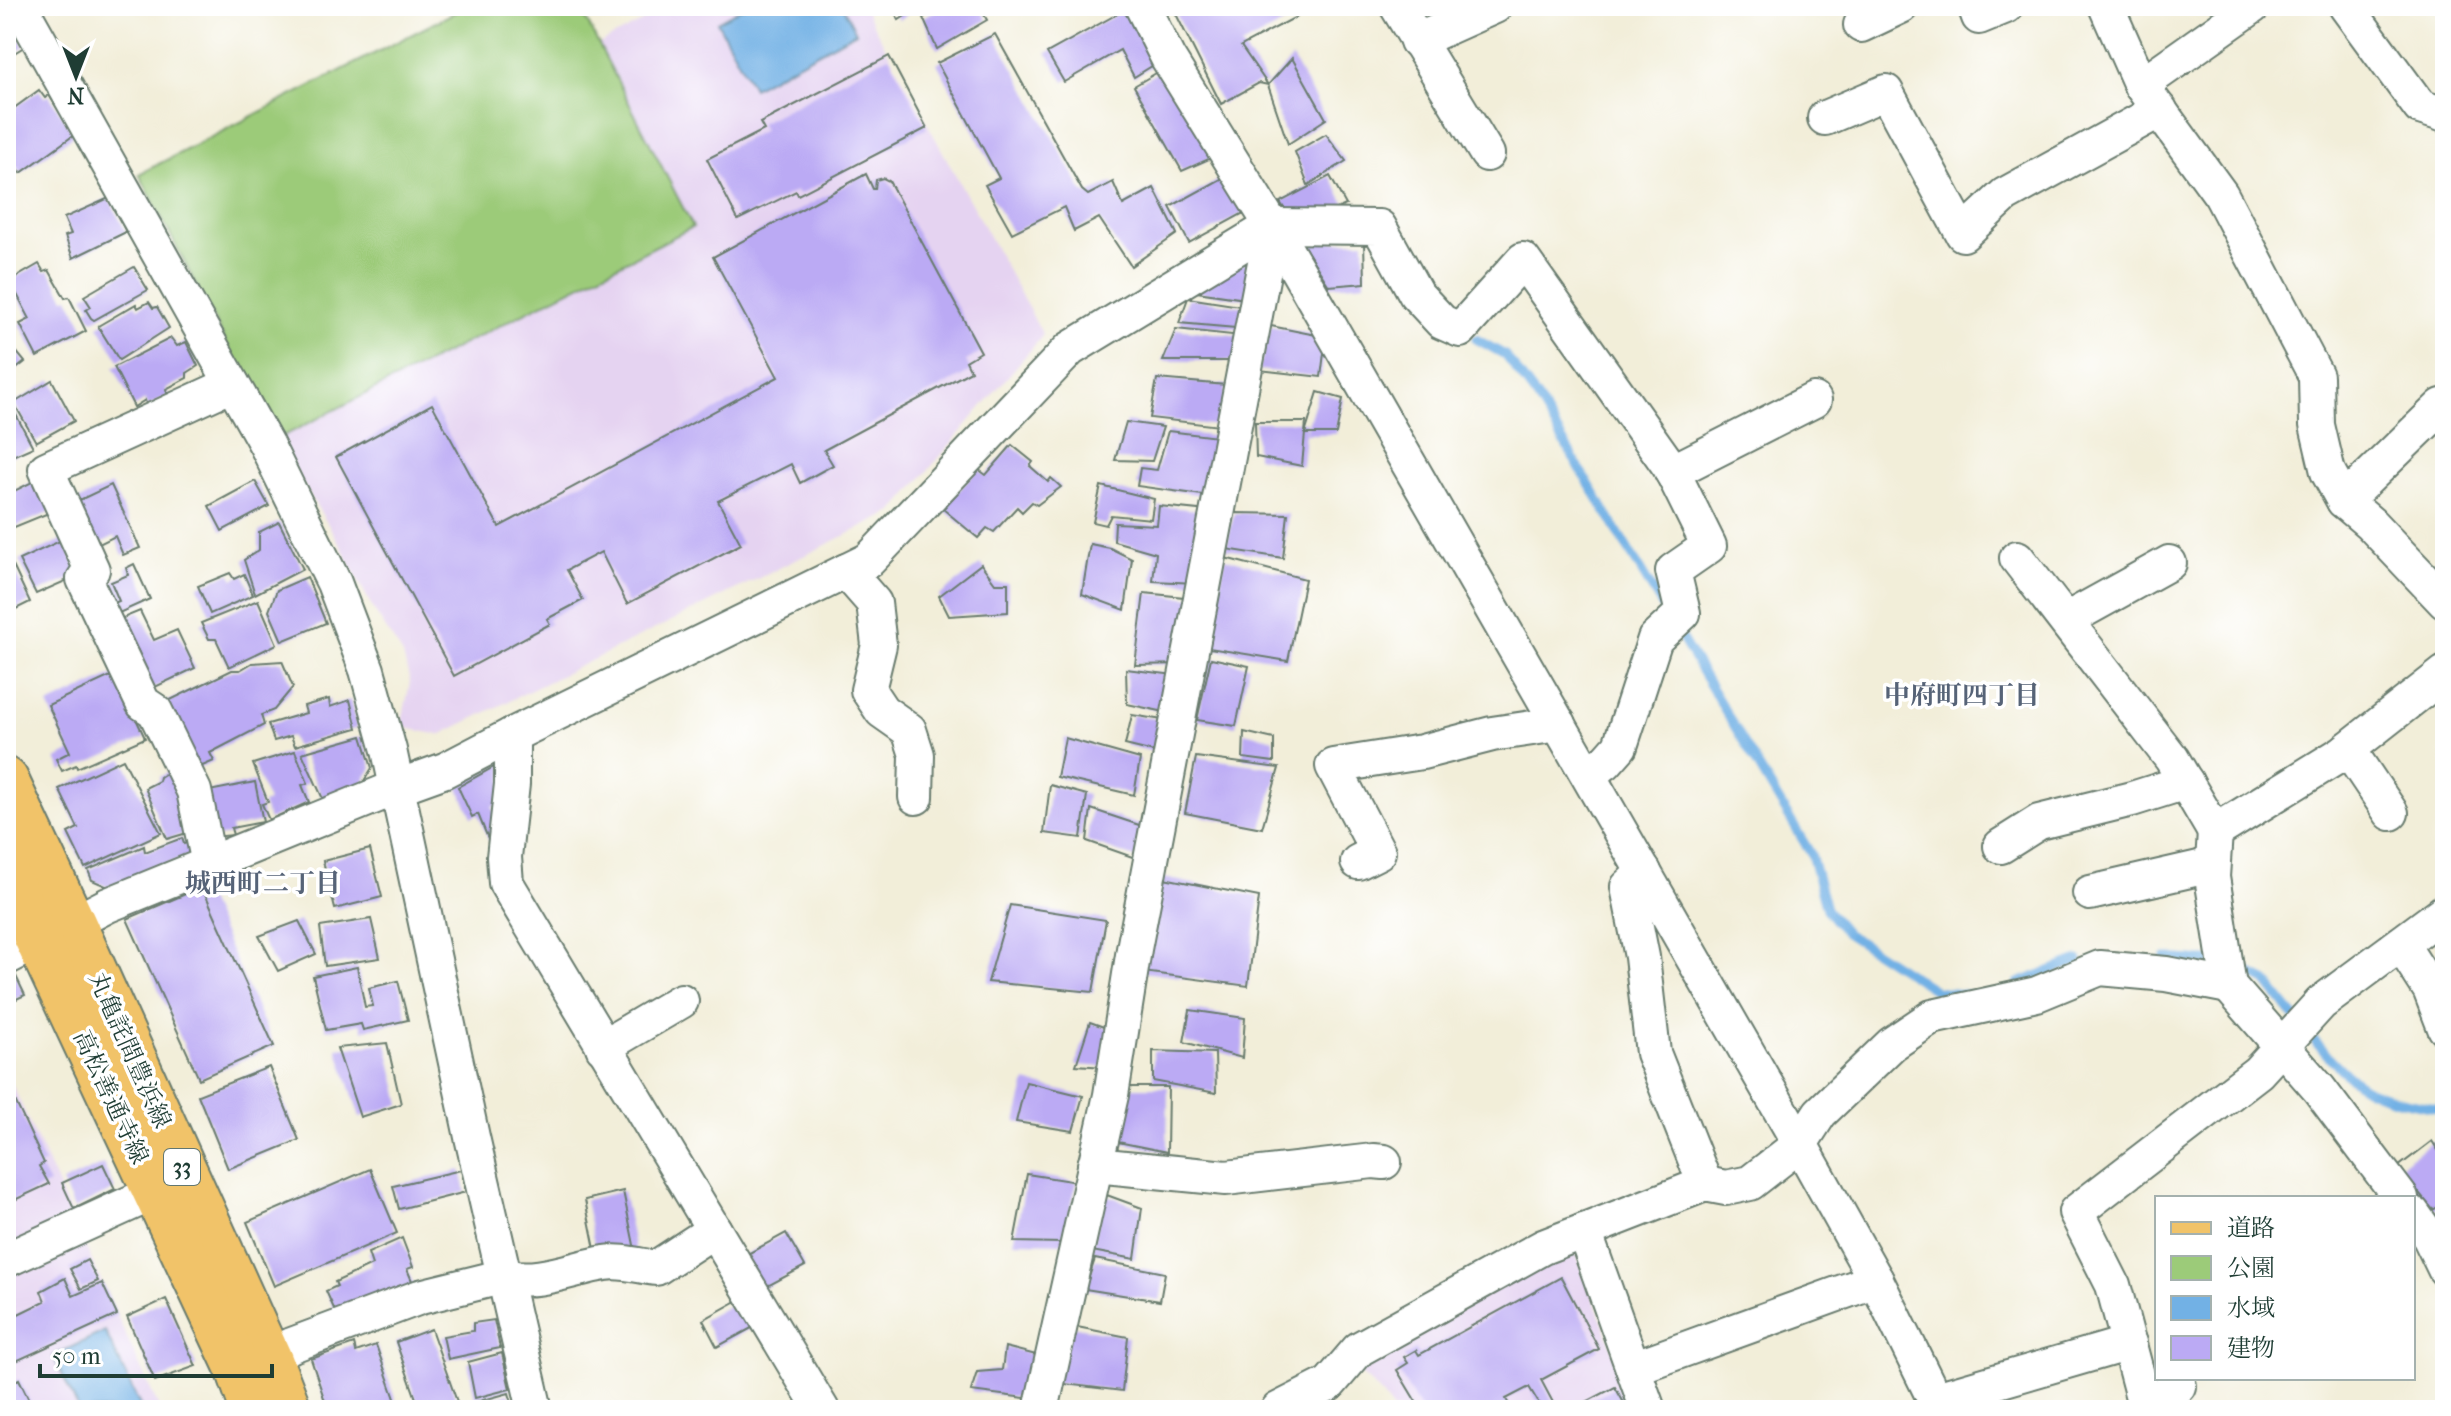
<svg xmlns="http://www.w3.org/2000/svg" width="2451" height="1416" font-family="'IM FELL French Canon','Noto Serif JP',serif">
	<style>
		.built { fill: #e5d3f1 }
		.green { fill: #9ccb79; stroke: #5e8456; stroke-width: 2 }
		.water { fill: #72b1e5; stroke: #48778c; stroke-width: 2 }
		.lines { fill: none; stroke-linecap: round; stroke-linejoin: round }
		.stream { stroke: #72b1e5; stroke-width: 9 }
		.building { fill: #bbaaf4 }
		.minor-casing { stroke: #697b6e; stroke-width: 38 }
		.major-casing { stroke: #697b6e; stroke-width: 48 }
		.minor { stroke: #fff; stroke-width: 34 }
		.major { stroke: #f1c369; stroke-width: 44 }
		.labels { text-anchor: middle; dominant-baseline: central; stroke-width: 7; stroke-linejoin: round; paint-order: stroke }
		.shield { fill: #fff; stroke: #627771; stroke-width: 2 }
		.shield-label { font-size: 22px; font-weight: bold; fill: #1f3d34 }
		.street-label { font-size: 24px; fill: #1f3d34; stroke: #fff }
		.neighbourhood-label { font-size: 26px; font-weight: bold; fill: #566377; stroke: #fff }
	</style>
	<rect width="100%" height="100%" fill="#fff"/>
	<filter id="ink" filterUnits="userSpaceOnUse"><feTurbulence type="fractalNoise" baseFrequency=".0125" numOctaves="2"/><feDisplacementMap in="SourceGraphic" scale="16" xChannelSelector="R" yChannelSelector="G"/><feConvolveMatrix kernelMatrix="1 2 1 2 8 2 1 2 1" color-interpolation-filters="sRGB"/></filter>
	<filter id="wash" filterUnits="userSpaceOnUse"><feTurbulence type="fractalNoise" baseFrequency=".006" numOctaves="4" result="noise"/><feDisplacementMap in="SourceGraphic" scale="32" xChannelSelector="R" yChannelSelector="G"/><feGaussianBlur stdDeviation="1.8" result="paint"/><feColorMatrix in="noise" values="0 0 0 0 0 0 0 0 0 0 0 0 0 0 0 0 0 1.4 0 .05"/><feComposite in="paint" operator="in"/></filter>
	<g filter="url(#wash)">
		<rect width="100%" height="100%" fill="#f2eed9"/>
		<g class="built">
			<path d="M467 6H579L599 44 672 6H863L1043 335 893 512 440 735 401 727 410 682 403 655 373 609 340 544 276 440 139 174Z"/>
			<path d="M6 1071 102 1283 160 1410H6Z"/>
			<path d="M1573 1245 1636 1410H1393L1378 1390 1358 1372 1379 1352Z"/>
		</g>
		<path class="green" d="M467 6H579L693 227 276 440 139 174Z"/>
		<g class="water">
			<path d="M746 6H842L856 32 753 88 717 22Z"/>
			<path d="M105 1331 142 1410H79L53 1356Z"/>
		</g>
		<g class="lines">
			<g class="stream">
				<path d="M1476 339 1505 355 1538 399 1811 854 1826 909 1846 933 1936 991 1969 995"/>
				<path d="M2165 958 2218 962"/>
				<path d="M2233 965 2266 981 2296 1019"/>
				<path d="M2018 983 2079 960"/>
				<path d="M2306 1030C2319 1047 2347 1078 2365 1088 2385 1099 2422 1105 2445 1110"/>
			</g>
		</g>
		<g id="blocks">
			<g class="building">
				<path d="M891 6H920L899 20Z"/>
				<path d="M944 6H979L987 20 937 49 923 18Z"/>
				<path d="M1172 6H1317L1241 46 1268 85 1259 83 1221 104Z"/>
				<path d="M1130 7 1160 61 1134 77 1120 50 1064 82 1047 53Z"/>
				<path d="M6 15 24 47 6 58Z"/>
				<path d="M995 34 1082 190 1088 195 1113 182 1123 205 1154 188 1177 234 1131 266 1099 218 1074 231 1064 207 1012 233 985 185 999 178 937 63Z"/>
				<path d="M889 56 927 128 798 195 796 191 738 220 707 159 764 130 760 123Z"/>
				<path d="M1292 58 1326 119 1288 144 1268 85Z"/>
				<path d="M1163 69 1218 155 1182 171 1134 86Z"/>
				<path d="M39 90 45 98 49 95 74 135 21 173 6 152V114Z"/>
				<path d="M1326 134 1346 161 1308 185 1295 152Z"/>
				<path d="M866 174 873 189H875L876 180 883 178 889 181 981 352 966 361 971 371 824 450 833 465 800 483 791 464 718 501 741 544 627 604 601 552 567 570 583 600 547 619 550 624 454 676 336 457 432 404 499 527 778 377 713 257Z"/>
				<path d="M1230 174 1253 208 1189 243 1170 207Z"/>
				<path d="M1330 176 1346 205 1318 217 1288 214 1280 202Z"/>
				<path d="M109 198 126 232 73 258 65 236 71 234 64 218Z"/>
				<path d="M1364 241 1365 283 1329 286 1301 242Z"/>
				<path d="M1227 263 1259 264 1253 300 1190 291Z"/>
				<path d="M39 264 44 272 49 270 65 298 69 297 86 331 37 357 20 324 30 319 10 281Z"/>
				<path d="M134 267 148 290 94 320 91 318 86 310 91 307 84 296Z"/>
				<path d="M1188 298 1247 307V329L1179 323Z"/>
				<path d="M149 302 153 308 157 307 169 328 119 360 98 326 136 304 138 308Z"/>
				<path d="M1271 326 1326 337 1321 377 1259 370Z"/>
				<path d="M1176 329 1242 336 1236 361H1163Z"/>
				<path d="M171 338 177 346 186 342 198 366 187 373V378L166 389 168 396 147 407 145 400 134 407 114 367Z"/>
				<path d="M6 339 25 362 10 374 13 380 6 385Z"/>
				<path d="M1157 379 1226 385 1219 426 1150 418Z"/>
				<path d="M52 380 74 421 36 442 14 403Z"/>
				<path d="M1318 392 1343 399 1336 434H1305Z"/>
				<path d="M14 411 33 447 6 459V415Z"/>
				<path d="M1126 422 1163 427 1152 461 1115 460Z"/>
				<path d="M1255 422H1306L1302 466 1256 457Z"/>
				<path d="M1168 431 1218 437 1210 496 1137 486 1140 468 1157 470Z"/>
				<path d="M1012 445 1033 462 1030 466 1048 482 1051 478 1061 487 1037 505 1032 502 1022 512 1017 507 994 532 987 528 978 538 943 509 978 469 986 475Z"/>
				<path d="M42 477 56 510 12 528 6 516V495Z"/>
				<path d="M255 481 269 506 222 531 209 506Z"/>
				<path d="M111 485 140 548 123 555 115 536 89 549 69 505Z"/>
				<path d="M1101 486 1154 499 1151 519 1111 515 1106 525 1093 522Z"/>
				<path d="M1159 506 1208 511 1197 583 1153 581 1156 553 1114 541 1115 523 1157 525Z"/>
				<path d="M1234 513 1288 514 1283 558 1226 549Z"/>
				<path d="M279 522 303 569 255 594 244 560 259 550V532Z"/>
				<path d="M64 539 79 575 36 594 19 560Z"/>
				<path d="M1090 544 1110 548 1132 559 1125 610 1082 594Z"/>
				<path d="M6 551 30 602 6 614Z"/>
				<path d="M1225 558 1305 579 1288 661 1209 648Z"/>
				<path d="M134 564 150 599 119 613 114 603 119 601 111 582 128 575 126 568Z"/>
				<path d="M981 564 995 583H1008V612L949 616 939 596Z"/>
				<path d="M230 573 234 579 244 574 253 595 210 614 198 586Z"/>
				<path d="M307 577 326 623 282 641 269 611 277 590Z"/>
				<path d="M1144 593 1194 598 1184 664 1135 665Z"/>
				<path d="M258 600 277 644 229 667 216 639H209L201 623Z"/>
				<path d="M140 611 154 640 177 630 195 668 151 689 140 666 143 662 137 649H132L118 620Z"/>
				<path d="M1211 658 1249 666 1236 726 1197 720Z"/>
				<path d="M282 661 293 687 274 710 261 715 264 725 210 753 214 761 191 771 158 706 232 670H240L252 663Z"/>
				<path d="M1126 669 1175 675 1165 712 1127 704Z"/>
				<path d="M115 674 145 738 77 768 76 765 62 771 56 759 70 752 48 705Z"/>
				<path d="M329 699 330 707 350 700 357 728 295 746 291 736 274 741 268 724 306 713 304 706Z"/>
				<path d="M1132 715 1169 721 1162 754 1125 745Z"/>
				<path d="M1244 732 1274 739V762L1243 758Z"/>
				<path d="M362 736 372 768 362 784 323 799 302 753Z"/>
				<path d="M1065 738 1140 759 1134 795 1057 777Z"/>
				<path d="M295 751 308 783 302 785 309 802 269 820 262 804 268 802 253 764Z"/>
				<path d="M1196 757 1279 768 1262 828 1185 813Z"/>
				<path d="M123 759 161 833 85 868 68 833 78 828 59 789Z"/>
				<path d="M503 762 502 803 492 807 500 822 489 841 478 814 472 817 458 787Z"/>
				<path d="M171 770 187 833 167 839 145 788 159 781 160 777Z"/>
				<path d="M255 782 263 822 231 828 233 835 214 837 204 792Z"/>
				<path d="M1050 785 1087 795 1081 838 1044 833Z"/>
				<path d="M1091 809 1148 828 1138 859 1087 841Z"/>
				<path d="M182 838 184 844 192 841 196 853 108 887 92 880 88 870 144 846 145 852Z"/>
				<path d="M370 849 382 897 335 909 323 861Z"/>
				<path d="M1159 877 1259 897 1248 986 1143 972Z"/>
				<path d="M202 887 274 1046 199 1079 127 919Z"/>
				<path d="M1010 905 1106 920 1093 992 988 982Z"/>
				<path d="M371 919 380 958 325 966 320 927Z"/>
				<path d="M299 921 316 954 278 971 259 936Z"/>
				<path d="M357 967 365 1007 373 1006 369 988 398 981 408 1020 363 1030 361 1024 326 1030 313 976Z"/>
				<path d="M14 972 25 995 6 1004V975Z"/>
				<path d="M1190 1010 1245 1018 1242 1058 1184 1042Z"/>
				<path d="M1090 1022 1112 1030 1105 1067 1076 1065Z"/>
				<path d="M387 1043 401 1104 360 1117 337 1048Z"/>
				<path d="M1153 1051 1215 1053 1216 1093 1153 1081Z"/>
				<path d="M269 1067 299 1140 228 1169 198 1095Z"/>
				<path d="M6 1081 44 1163 39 1166 49 1184 6 1204Z"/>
				<path d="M1026 1082 1083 1096 1073 1131 1016 1122Z"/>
				<path d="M1130 1087H1168L1167 1152 1118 1142Z"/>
				<path d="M2432 1141 2445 1161V1202L2433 1210 2398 1167Z"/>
				<path d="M103 1164 115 1189 74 1209 62 1183Z"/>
				<path d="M370 1169 397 1233 274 1286 247 1222Z"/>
				<path d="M461 1170 466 1192 399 1209 393 1186Z"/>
				<path d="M1027 1174 1077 1182 1062 1243 1014 1242Z"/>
				<path d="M623 1191 635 1250 597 1259 585 1200Z"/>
				<path d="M1104 1194 1142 1208 1135 1259 1092 1251Z"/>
				<path d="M786 1233 805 1266 762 1289 744 1256Z"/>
				<path d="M402 1238 413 1267 407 1269 415 1288 335 1311 326 1291 337 1286 335 1282 372 1265 368 1253Z"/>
				<path d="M1095 1259 1165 1273 1160 1301 1085 1289Z"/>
				<path d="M87 1260 98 1281 81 1289 70 1269Z"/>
				<path d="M1561 1277 1599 1349 1541 1380 1557 1410H1543L1529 1387 1506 1399 1512 1410H1421L1397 1370 1408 1363 1404 1357 1416 1350 1419 1355Z"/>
				<path d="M65 1278 73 1296 102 1283 117 1315 14 1362 6 1345V1320L45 1301 41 1291Z"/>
				<path d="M744 1297 759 1324 717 1347 703 1320Z"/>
				<path d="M166 1299 196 1366 155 1381 127 1317Z"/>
				<path d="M494 1320 500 1348 448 1359 443 1336 473 1331V1323Z"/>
				<path d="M1072 1326 1128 1337 1122 1391 1056 1383Z"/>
				<path d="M431 1329 460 1410H420L396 1342Z"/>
				<path d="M354 1344 356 1352 376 1345 399 1410H328L311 1359Z"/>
				<path d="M1005 1347 1040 1356 1032 1399 971 1391 977 1372 1002 1370Z"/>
				<path d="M502 1353 510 1389 475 1398 468 1362Z"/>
				<path d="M19 1379 34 1410H6V1386Z"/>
				<path d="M1615 1387 1628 1410H1571Z"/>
				<path d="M509 1393 514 1410H478L476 1402Z"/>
			</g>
		</g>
	</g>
	<g filter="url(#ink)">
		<use href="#blocks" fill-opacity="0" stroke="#697b6e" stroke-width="2"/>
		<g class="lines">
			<g class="minor-casing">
				<g id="minor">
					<path d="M20 6 266 444 334 583 367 670 389 750 472 1137 535 1410"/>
					<path d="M1142 6 1168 58 1272 226 1800 1144 1876 1280 1940 1410"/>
					<path d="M1397 6 1487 154"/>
					<path d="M1975 6 1979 17 2006 6"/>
					<path d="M2106 6 2141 85 2221 195 2316 376 2317 425 2328 472 2344 501 2370 523 2445 602"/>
					<path d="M2346 6 2420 107 2445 115"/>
					<path d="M1861 25 1901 6"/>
					<path d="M1417 41 1495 6"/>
					<path d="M2141 85 2253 6"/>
					<path d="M1825 118 1886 92 1963 234 2005 195 2160 110"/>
					<path d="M1672 472 1814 400"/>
					<path d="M2344 501 2442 406"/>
					<path d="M2017 558 2172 759 2215 832"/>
					<path d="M846 571 874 603 879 645 868 690 882 711 909 730 917 755 916 797"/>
					<path d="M2066 620 2169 563"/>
					<path d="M512 735V784L504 857 506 883 822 1410"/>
					<path d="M2348 749 2391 813"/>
					<path d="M2001 846 2039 822 2132 799 2186 782"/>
					<path d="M1358 862 1378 852 1333 766 1422 752 1492 734 1559 724"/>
					<path d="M209 864 194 791 155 711 143 703 84 579 92 570 46 469 232 384"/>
					<path d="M1644 872 1628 887 1642 957 1653 1053 1705 1184"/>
					<path d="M2090 893 2212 865"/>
					<path d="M2401 944 2430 989 2445 1028"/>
					<path d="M6 958 108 905 395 788 445 770 512 735 869 560 1070 349 1272 226 1379 227 1416 294 1442 322 1460 330 1523 260 1670 467 1709 546 1673 571 1683 613 1655 639 1620 746 1605 763 1587 772"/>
					<path d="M603 1047 681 1001"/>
					<path d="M1095 1165 1226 1178 1373 1161 1384 1162"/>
					<path d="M2401 1198 2319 1089 2229 986 2212 877 2215 832 2343 753 2445 673"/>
					<path d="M2413 1214 2430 1238 2445 1269"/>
					<path d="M1584 1231 1648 1410"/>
					<path d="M6 1260 175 1183"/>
					<path d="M247 1368 292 1345 420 1297 505 1276C537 1285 573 1268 605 1263 621 1260 640 1266 656 1268L714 1230"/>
					<path d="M1633 1368 1876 1280"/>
					<path d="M2179 1386 2145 1405 2113 1285 2076 1212 2258 1072 2321 1003 2445 911"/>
					<path d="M1936 1399 2129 1343"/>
					<path d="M1041 1410 1111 1095 1134 949 1272 226"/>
					<path d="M1278 1410 1329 1384 1359 1349 1543 1247 1705 1184 1726 1188 1750 1183 1800 1144 1820 1113 1892 1044 1932 1017 2037 994 2100 968 2166 974 2229 986"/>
				</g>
			</g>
			<g class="major-casing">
				<g id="major">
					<path d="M6 780 74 925 269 1358 289 1410"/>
					<path d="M6 873 239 1371 253 1410"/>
				</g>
			</g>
			<use href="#minor" class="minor"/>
			<use href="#major" class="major"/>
		</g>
	</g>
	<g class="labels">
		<rect class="shield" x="164" y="1149" width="36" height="36" rx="6"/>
		<g class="shield-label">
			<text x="182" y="1167">33</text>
		</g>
		<g class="street-label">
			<text transform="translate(130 1050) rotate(66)">丸亀詫間豊浜線</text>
			<text transform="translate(111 1097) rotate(65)">高松善通寺線</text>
		</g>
		<g class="neighbourhood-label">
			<text x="1962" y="695">中府町四丁目</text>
			<text x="263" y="883">城西町二丁目</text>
		</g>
	</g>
	<rect width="2451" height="1416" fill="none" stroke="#fff" stroke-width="32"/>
	<rect x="2155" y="1196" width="260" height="184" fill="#ffffff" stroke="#a5b1ae" stroke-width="2"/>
	<rect x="2171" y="1222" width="40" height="12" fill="#f1c369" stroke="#a5b1ae" stroke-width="2"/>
	<text x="2227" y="1236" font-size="24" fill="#1f3d34">道路</text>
	<rect x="2171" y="1256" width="40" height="24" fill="#9ccb79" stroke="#a5b1ae" stroke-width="2"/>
	<text x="2227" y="1276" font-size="24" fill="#1f3d34">公園</text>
	<rect x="2171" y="1296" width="40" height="24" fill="#72b1e5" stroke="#a5b1ae" stroke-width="2"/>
	<text x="2227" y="1316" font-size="24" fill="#1f3d34">水域</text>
	<rect x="2171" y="1336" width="40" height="24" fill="#bbaaf4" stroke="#a5b1ae" stroke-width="2"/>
	<text x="2227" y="1356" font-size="24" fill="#1f3d34">建物</text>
	<g transform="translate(76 76) rotate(180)" stroke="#ffffff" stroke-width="6" paint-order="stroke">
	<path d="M0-6L14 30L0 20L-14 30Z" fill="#1f3d34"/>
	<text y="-12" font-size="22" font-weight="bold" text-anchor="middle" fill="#1f3d34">N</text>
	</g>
	<path d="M40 1364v12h232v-12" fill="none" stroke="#1f3d34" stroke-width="4"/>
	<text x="52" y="1364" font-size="24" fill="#1f3d34" stroke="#ffffff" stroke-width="6" paint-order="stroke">50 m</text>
</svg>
